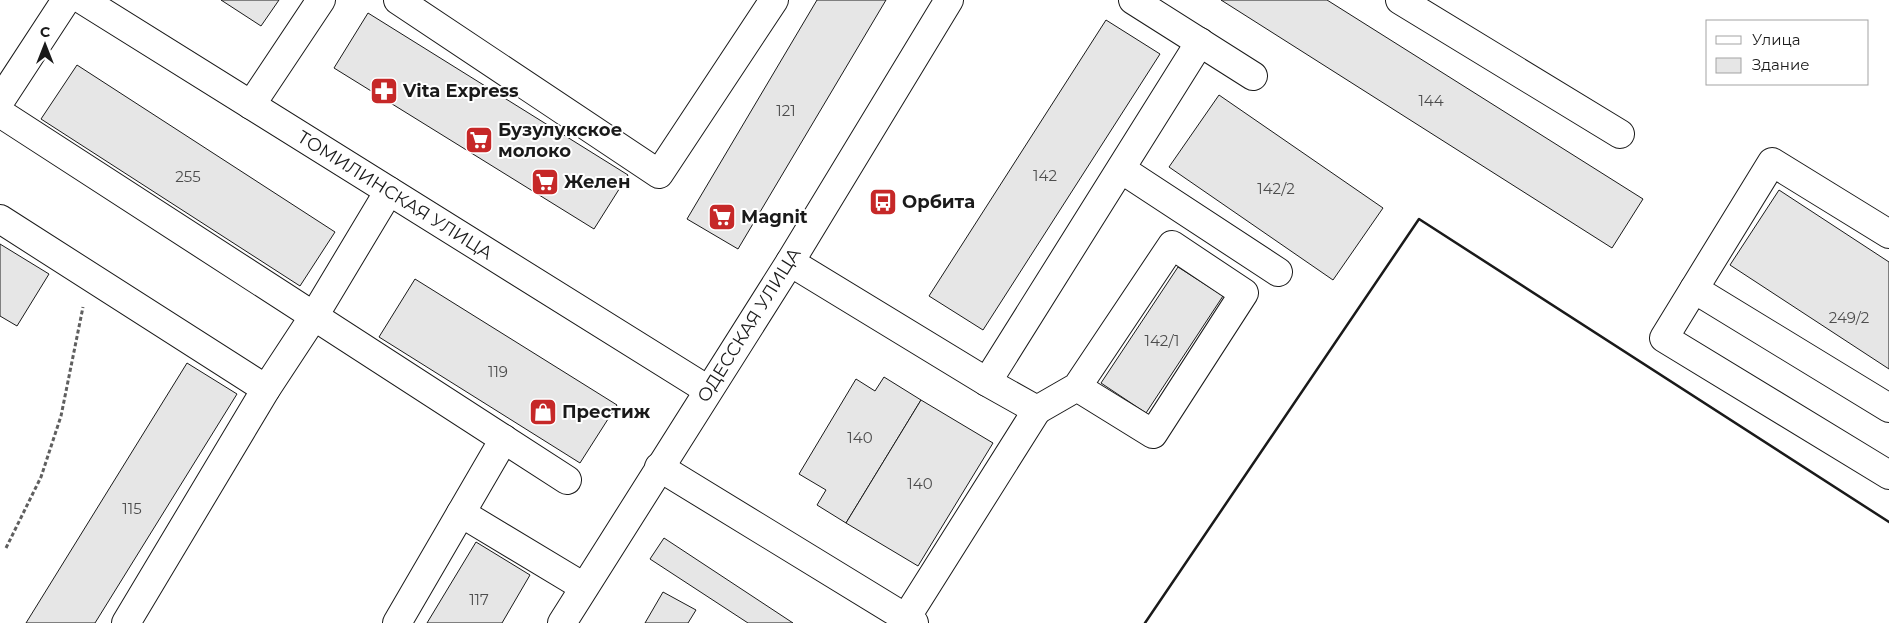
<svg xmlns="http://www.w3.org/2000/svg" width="1889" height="623" font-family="Montserrat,sans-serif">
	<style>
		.building { fill: #e6e6e6; stroke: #1a1a1a }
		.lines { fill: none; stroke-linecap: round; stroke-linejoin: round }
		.minor-casing { stroke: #1a1a1a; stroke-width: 30 }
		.path { stroke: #5f5f5f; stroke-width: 3; stroke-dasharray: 4 2.5; stroke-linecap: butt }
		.minor { stroke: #fff; stroke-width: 28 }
		.wall { stroke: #1a1a1a; stroke-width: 2.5 }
		.labels { text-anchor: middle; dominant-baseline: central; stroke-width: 4; stroke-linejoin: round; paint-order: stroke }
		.number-label { font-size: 15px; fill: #4d4d4d }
		.poi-label { font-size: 18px; font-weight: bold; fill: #1a1a1a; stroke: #fff; text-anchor: start }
		.street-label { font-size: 18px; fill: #1a1a1a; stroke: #fff }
	</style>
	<rect width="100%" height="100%" fill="#fff"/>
	<g class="building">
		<path d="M221 0H279L261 26Z"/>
		<path d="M817 0H886L738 249 687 219Z"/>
		<path d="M1221 0H1327L1643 199 1612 248Z"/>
		<path d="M368 13 628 175 594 229 334 68Z"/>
		<path d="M1106 20 1160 54 983 330 929 296Z"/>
		<path d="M77 65 335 232 300 286 41 119Z"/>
		<path d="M1219 95 1383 208 1333 280 1169 167Z"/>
		<path d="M1779 190 1889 262V369L1730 265Z"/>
		<path d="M0 244 49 274 17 326 0 316Z"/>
		<path d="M1178 267 1223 296 1146 413 1101 383Z"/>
		<path d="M415 279 617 405 580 463 379 337Z"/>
		<path d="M187 363 237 394 95 623H26Z"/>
		<path d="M884 377 921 400 846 523 817 505 826 490 799 474 856 379 875 391Z"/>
		<path d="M921 400 993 443 918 566 846 523Z"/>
		<path d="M664 538 793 623H748L650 559Z"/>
		<path d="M476 542 530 575 502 623H427Z"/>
		<path d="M663 592 696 610 688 623H645Z"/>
	</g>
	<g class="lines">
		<g class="minor-casing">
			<g id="minor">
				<path d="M83 0 708 390"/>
				<path d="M398 0 659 174 774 0"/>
				<path d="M1133 0 1253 76"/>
				<path d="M1400 0 1620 134"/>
				<path d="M0 101 66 0"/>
				<path d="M251 105 321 0"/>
				<path d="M0 113 567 480"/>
				<path d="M1121 169 1278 272"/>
				<path d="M0 219 266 389"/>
				<path d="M1889 234 1772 162 1694 289 1889 408"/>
				<path d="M790 262 987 382 1037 410 906 618"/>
				<path d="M1694 289 1664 338 1889 475"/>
				<path d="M987 382 1200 42"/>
				<path d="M1037 410 1077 387 1172 245 1244 293 1153 434 1077 387"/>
				<path d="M659 467 914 623"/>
				<path d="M461 513 584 587"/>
				<path d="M126 623 266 389 314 316 389 191"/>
				<path d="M397 623 504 439"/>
				<path d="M562 623 790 262 949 0"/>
			</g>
		</g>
		<path class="path" d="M6 548 41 477 61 416 83 307"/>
		<use href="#minor" class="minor"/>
		<path class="wall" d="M1145 623 1419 219 1889 522"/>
	</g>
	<defs>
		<g id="pharmacy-square" transform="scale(1.4375)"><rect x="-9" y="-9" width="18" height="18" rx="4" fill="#c62828" stroke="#fff"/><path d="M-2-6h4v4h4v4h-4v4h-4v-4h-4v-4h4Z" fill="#fff"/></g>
		<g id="supermarket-square" transform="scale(1.4375)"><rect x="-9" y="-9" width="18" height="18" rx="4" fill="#c62828" stroke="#fff"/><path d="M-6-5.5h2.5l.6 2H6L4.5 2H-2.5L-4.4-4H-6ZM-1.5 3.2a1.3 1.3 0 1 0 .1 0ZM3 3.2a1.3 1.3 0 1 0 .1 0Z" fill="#fff"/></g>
		<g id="bus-square" transform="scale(1.4375)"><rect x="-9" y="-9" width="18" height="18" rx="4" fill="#c62828" stroke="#fff"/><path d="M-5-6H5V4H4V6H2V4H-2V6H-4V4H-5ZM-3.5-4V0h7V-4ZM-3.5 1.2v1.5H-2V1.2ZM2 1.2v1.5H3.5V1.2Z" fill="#fff"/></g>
		<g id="shop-square" transform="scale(1.4375)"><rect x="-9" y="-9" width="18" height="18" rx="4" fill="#c62828" stroke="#fff"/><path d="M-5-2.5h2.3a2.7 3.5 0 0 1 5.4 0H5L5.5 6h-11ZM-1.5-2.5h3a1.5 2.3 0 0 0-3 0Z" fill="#fff"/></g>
	</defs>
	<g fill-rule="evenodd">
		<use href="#pharmacy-square" x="384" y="91"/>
		<use href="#supermarket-square" x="479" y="140"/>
		<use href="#supermarket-square" x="545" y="182"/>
		<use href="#bus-square" x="883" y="202"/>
		<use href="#supermarket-square" x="722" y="217"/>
		<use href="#shop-square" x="543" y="412"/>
	</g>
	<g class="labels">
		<g class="number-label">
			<text x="1431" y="100">144</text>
			<text x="786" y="110">121</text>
			<text x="1045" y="175">142</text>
			<text x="188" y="176">255</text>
			<text x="1276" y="188">142/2</text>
			<text x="1849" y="317">249/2</text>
			<text x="1162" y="340">142/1</text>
			<text x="498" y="371">119</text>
			<text x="860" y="437">140</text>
			<text x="920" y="483">140</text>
			<text x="132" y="508">115</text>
			<text x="479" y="599">117</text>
		</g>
		<g class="poi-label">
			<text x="403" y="91">Vita Express</text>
			<text x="498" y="130">Бузулукское<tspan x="498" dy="21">молоко</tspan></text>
			<text x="564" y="182">Желен</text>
			<text x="902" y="202">Орбита</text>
			<text x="741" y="217">Magnit</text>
			<text x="562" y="412">Престиж</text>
		</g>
		<g class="street-label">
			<text transform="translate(395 195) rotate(32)">ТОМИЛИНСКАЯ УЛИЦА</text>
			<text transform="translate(749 325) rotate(-58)">ОДЕССКАЯ УЛИЦА</text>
		</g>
	</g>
	<rect x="1706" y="20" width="162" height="65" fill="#ffffff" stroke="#a3a3a3"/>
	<rect x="1716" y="36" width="25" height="8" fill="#ffffff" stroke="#a3a3a3"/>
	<text x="1752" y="45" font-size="15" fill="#1a1a1a">Улица</text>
	<rect x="1716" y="58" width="25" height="15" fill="#e6e6e6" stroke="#a3a3a3"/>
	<text x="1752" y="70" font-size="15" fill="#1a1a1a">Здание</text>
	<g transform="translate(45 45)" stroke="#ffffff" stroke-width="4" paint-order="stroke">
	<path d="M0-4L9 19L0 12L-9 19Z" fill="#1a1a1a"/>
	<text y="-8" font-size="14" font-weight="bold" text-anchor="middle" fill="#1a1a1a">С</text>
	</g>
</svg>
